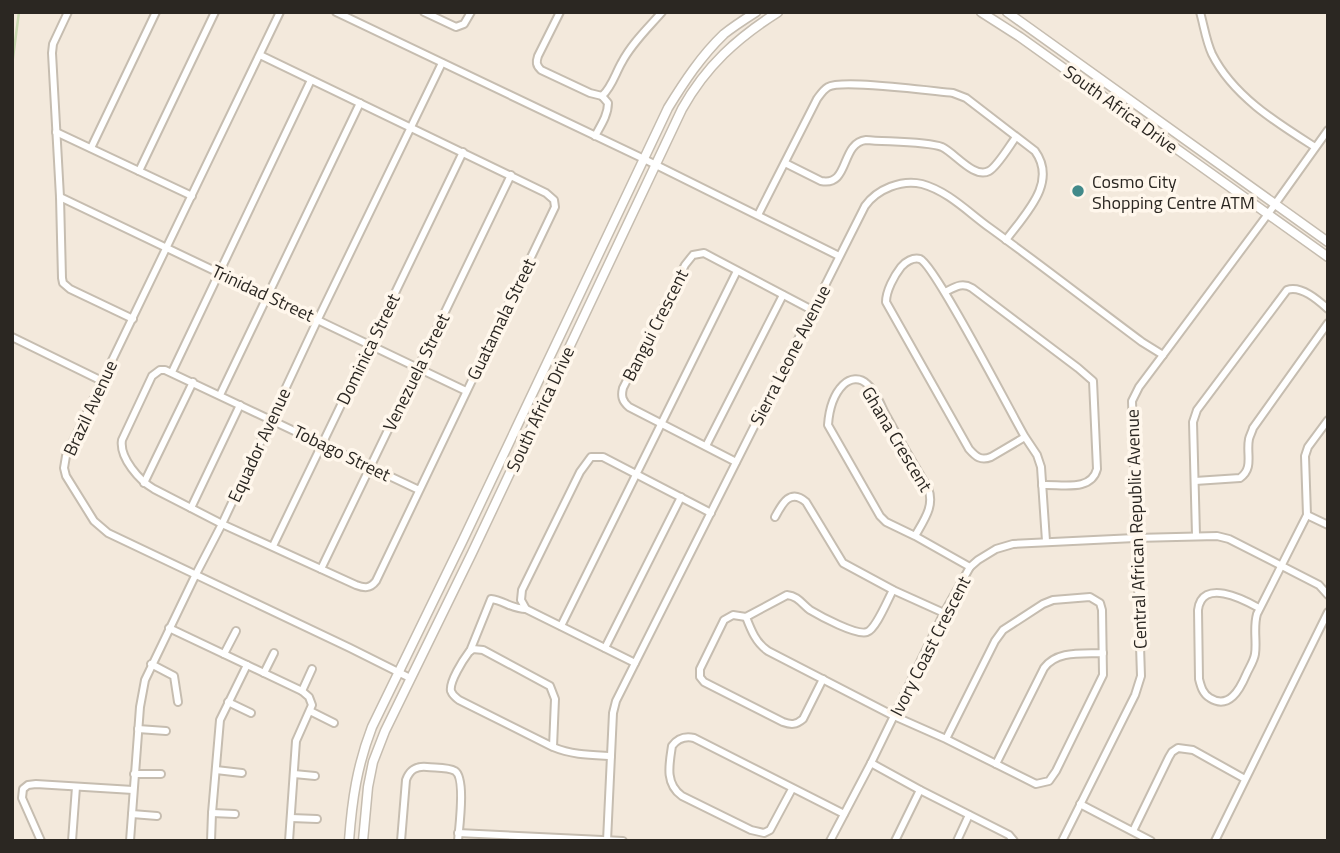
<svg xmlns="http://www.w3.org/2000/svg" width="1340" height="853" font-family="'Titillium Web',sans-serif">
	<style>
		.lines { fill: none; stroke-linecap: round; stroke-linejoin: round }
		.stream { stroke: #ccdab3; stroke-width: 2.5 }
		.minor-casing { stroke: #c6bdb0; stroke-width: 10 }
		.tertiary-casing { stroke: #c6bdb0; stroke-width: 11 }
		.minor { stroke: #fff; stroke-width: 6 }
		.tertiary { stroke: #fff; stroke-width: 8 }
		.poi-dot { fill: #428a8a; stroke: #fff7ec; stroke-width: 2.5 }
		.labels { text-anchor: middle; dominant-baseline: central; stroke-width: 7; stroke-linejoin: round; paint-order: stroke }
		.street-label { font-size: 18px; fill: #2b2722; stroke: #fff7ec }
		.poi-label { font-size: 18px; fill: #2b2722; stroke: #fff7ec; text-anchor: start }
	</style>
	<rect width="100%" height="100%" fill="#f3e9dc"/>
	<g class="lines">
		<g class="stream">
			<path d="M12 65 19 12"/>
			<path d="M12 200V217"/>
			<path d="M12 355V356"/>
		</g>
		<g class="minor-casing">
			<g id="minor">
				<path d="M68 12 53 44 52 53 60 197 62 278 63 283 70 289 133 319"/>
				<path d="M280 12 66 456 64 468 66 476 94 521 108 533 350 648 410 678"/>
				<path d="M336 12 644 159 839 256"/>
				<path d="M424 12 456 27 464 24 471 12"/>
				<path d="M560 12 538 56C536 62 536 65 541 70L590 93 602 96"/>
				<path d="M1200 12C1204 26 1206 41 1212 54 1233 96 1277 123 1315 147"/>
				<path d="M260 55 546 193 554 200 555 207 376 581C370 589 364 588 356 585L222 524 154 489C140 481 119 458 122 440L152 376 160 370H165L419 490"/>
				<path d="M602 96C612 87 615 74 622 62 632 43 648 28 662 12"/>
				<path d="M56 132 192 196"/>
				<path d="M595 136C601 125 608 115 608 103L602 96"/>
				<path d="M91 148 156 12"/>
				<path d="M785 163 821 181C850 187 840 143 866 140 886 142 925 141 942 147 955 153 974 179 989 171 997 167 1010 145 1016 137"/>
				<path d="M139 171 215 12"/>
				<path d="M60 197 466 391"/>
				<path d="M758 215 817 99C820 95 823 90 828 87 842 79 931 91 953 93L966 98 1035 151C1058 183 1025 214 1006 240"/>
				<path d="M945 292C955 287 962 282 972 288L1078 368 1093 381 1097 469C1091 492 1062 484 1042 485"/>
				<path d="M12 337 102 381"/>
				<path d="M172 372 311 80"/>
				<path d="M220 395 360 103"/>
				<path d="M1025 437 991 457C981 461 976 457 969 449L886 302C886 291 894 276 901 267 905 262 913 257 920 259 935 265 1011 413 1025 437L1037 455 1041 467 1046 541"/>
				<path d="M706 446 783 295"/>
				<path d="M736 462 629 407C622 401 621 396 623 388L685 265 693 255 704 253 812 310"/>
				<path d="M1195 481 1240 478C1254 468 1246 454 1249 439 1250 435 1252 432 1253 428L1328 323"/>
				<path d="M144 483 193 382"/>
				<path d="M191 508 240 405"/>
				<path d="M1307 515 1328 525"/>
				<path d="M775 517C782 504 790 488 806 502L843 563 893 590 944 613"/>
				<path d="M1196 535 1193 422 1197 410 1287 290C1301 285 1318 300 1328 309"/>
				<path d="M915 536C924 520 935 506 928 488 914 465 900 441 887 417 881 407 877 392 867 384 860 377 850 378 843 385 833 395 829 411 828 425L880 516 886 522 915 536 970 567"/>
				<path d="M273 546 463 152"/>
				<path d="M321 569 511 175"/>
				<path d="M1259 608C1243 599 1202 578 1198 610L1199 679C1201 687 1203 694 1210 698 1229 710 1240 689 1246 675 1249 668 1254 661 1255 654 1257 641 1253 628 1257 614L1307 515 1305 456 1308 447 1328 420"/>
				<path d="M746 617C751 630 756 643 768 651L894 716 946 739 1036 784 1049 781 1056 771 1103 675 1102 610 1100 603 1090 597 1053 600 1043 604 1003 630 995 641 946 739"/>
				<path d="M561 626 737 271"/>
				<path d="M169 628 302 691 309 697 312 705 296 741 289 841"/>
				<path d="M605 648 681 497"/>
				<path d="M470 651 491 599C503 600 511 609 526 609"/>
				<path d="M224 654 236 631"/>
				<path d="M635 663 526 609 521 600 522 590 580 472 591 457H603L711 513"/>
				<path d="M151 664 174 676 178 702"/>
				<path d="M264 673 274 653"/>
				<path d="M823 679 803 719C796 725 791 725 783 722L704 682 700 677V669L724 620 733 615 746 617 787 595C798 596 802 604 810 610 820 616 857 636 867 632 876 629 888 599 893 590"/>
				<path d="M302 691 312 669"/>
				<path d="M228 702 251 713"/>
				<path d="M310 711 334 723"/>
				<path d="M138 729 166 731"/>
				<path d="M553 747 555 699 550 686 483 650 473 649 469 652C463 660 449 682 451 691 453 696 455 697 459 700L553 747C572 755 591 755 611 756"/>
				<path d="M871 763 920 790 1009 835 1014 841"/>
				<path d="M996 764 1044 668C1057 650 1083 654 1103 653"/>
				<path d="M216 770 242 773"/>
				<path d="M134 774H161"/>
				<path d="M294 774 315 776"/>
				<path d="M792 789 770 830 764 833 751 830 682 796C665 784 669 765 672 746 678 738 685 736 694 738L844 814"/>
				<path d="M1080 804 1151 841"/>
				<path d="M212 813 235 814"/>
				<path d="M132 814 157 816"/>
				<path d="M291 818 317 819"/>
				<path d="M1133 831 1169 757 1172 752 1178 748 1193 750 1245 779"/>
				<path d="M458 833 623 841"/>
				<path d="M41 841 22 798 23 789 28 785 36 784 133 790"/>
				<path d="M72 841 76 787"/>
				<path d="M130 841 140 707 145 680 196 574 222 524 318 319 442 63"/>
				<path d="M211 841 212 813 220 720 247 665"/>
				<path d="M401 841 406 780C410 769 417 766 427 767 435 768 448 767 455 771 466 778 459 828 458 841"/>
				<path d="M607 841 613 713 616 701 865 206C877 189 902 179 922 184 948 191 969 213 990 228 1041 265 1091 304 1142 342L1163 355"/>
				<path d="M830 841 871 763 944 613 970 567 978 560 996 549 1013 544 1135 538 1217 536 1229 539 1319 585 1328 595"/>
				<path d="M895 841 920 790"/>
				<path d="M957 841 969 815"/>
				<path d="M1062 841 1135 695 1141 676 1132 401 1139 387 1163 355 1268 214 1328 130"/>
				<path d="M1215 841 1328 612"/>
			</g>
		</g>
		<g class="tertiary-casing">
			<g id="tertiary">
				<path d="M981 12 1020 37 1328 257"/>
				<path d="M1007 12 1328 242"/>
				<path d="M349 841C352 800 357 766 372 727L463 540 668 108C684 82 701 56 724 34 734 26 745 19 756 12"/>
				<path d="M363 841 368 787 373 762 385 731 472 553 682 109C706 66 737 38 778 12"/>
			</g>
		</g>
		<use href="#minor" class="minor"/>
		<use href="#tertiary" class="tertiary"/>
	</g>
	<circle class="poi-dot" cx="1078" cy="191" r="7"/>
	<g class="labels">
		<g class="street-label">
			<text transform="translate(1121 109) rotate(36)">South Africa Drive</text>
			<text transform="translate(263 293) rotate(25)">Trinidad Street</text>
			<text transform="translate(501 319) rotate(-64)">Guatamala Street</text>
			<text transform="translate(655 325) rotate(-63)">Bangui Crescent</text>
			<text transform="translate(368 349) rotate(-64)">Dominica Street</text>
			<text transform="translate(790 355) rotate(-63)">Sierra Leone Avenue</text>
			<text transform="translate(416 372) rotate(-64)">Venezuela Street</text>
			<text transform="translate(90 408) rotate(-65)">Brazil Avenue</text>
			<text transform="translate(540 409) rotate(-65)">South Africa Drive</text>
			<text transform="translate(897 439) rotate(59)">Ghana Crescent</text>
			<text transform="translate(259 445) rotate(-65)">Equador Avenue</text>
			<text transform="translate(342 453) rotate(26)">Tobago Street</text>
			<text transform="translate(1136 529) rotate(-92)">Central African Republic Avenue</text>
			<text transform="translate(930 646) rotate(-63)">Ivory Coast Crescent</text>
		</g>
		<g class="poi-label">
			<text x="1092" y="181">Cosmo City<tspan x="1092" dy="21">Shopping Centre ATM</tspan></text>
		</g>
	</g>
	<rect width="1340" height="853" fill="none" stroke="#2b2722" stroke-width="28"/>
</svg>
